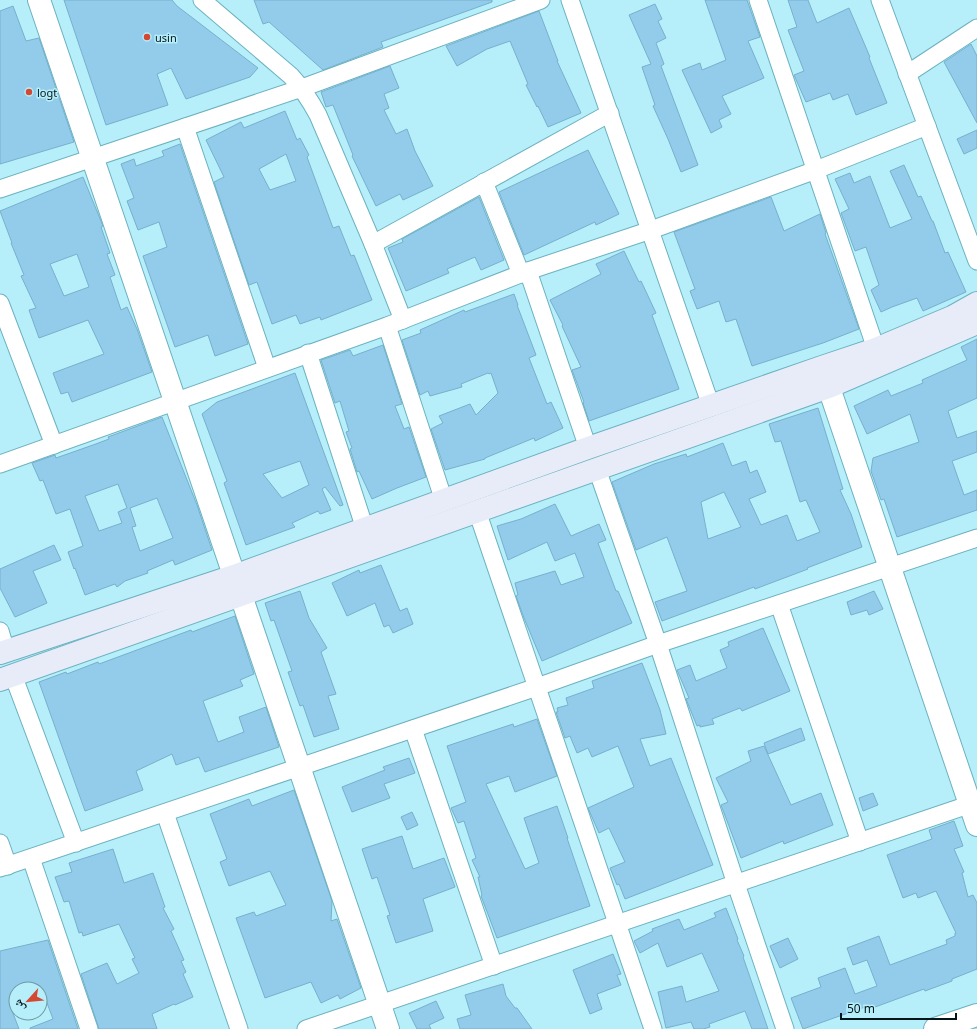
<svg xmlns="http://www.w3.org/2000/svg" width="977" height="1029" font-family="'Noto Sans','Noto Naskh Arabic',sans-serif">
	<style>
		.building { fill: #93cceb; stroke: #77b0cd; fill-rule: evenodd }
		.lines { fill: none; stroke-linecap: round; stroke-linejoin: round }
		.minor-casing { stroke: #6cb2c0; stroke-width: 19 }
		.tertiary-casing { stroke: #6cb2c0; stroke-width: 24 }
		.secondary-casing { stroke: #6cb2c0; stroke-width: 24 }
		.minor { stroke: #fff; stroke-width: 17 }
		.tertiary { stroke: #fff; stroke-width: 22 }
		.secondary { stroke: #e8ecf9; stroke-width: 22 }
		.poi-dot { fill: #d44831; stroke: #b6eefa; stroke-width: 1.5 }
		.labels { text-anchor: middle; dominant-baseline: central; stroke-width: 3; stroke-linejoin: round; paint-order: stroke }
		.poi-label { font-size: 11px; fill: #00161b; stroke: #b6eefa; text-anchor: start }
	</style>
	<rect width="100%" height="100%" fill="#b6eefa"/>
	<g class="building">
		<path d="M64 0H172L177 6 258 68 250 77 186 99 171 68 157 74 168 105 106 125Z"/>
		<path d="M254 0H492V2L381 42 383 47 323 70 269 22 263 24Z"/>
		<path d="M705 0H747L760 37 748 41 764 78 722 96 731 114 719 120 722 127 711 133 682 70 700 63 702 70 726 60Z"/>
		<path d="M788 0H808L817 23 849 8 870 57 869 58 887 103 856 115 848 94 833 100 830 93 806 102 794 75 804 71 788 30 797 27Z"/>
		<path d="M655 4 662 19 658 21 666 38 656 43 664 64 661 66 698 165 681 172 668 139 653 106 655 105 642 67 651 64 629 15Z"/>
		<path d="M13 6 26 41 39 38 74 142 0 164V11Z"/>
		<path d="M539 11 558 61H557L581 113 548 127 538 106 537 107 526 85 528 84 510 41 487 49 457 66 446 46Z"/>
		<path d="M971 44 977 56V123L944 62Z"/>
		<path d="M390 66 399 88 384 94 389 108 384 110 396 134 407 129 415 151 433 186 403 200 400 194 376 206 352 156 353 155 333 105 326 107 321 92Z"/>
		<path d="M285 111 297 140 300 138 309 155 307 157 333 228 339 226 351 256 354 255 372 300 321 320 320 317 300 324 296 315 272 324 257 282 249 285 214 182 224 177 206 140 241 122 244 128ZM286 154 296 181 270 190 259 169Z"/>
		<path d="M977 130V148L964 154 957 139Z"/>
		<path d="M180 144 248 344 215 356 208 335 175 347 143 256 167 247 159 222 138 230 127 201 134 198 121 164 134 159 136 166 164 156 162 151Z"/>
		<path d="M588 150 619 214 596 225 595 222 524 255 499 192Z"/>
		<path d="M904 165 918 197 921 196 932 221H933L945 253 948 252 966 292 923 311 917 298 892 307 881 312 871 290 879 285 866 247 855 251 841 213 849 209 835 179 850 173 854 183 870 176 890 228 912 219 890 171Z"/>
		<path d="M83 177 103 226 101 227 110 253 107 254 115 275 110 277 121 310 127 307 137 329 152 372 72 402 68 392 61 394 53 373 104 354 88 320 39 338 29 310 36 308 21 276 24 275 11 243H12L0 211ZM77 254 89 287 64 296 50 264Z"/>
		<path d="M479 197 504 260 481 270 475 257 447 269 449 273 406 291 388 248 403 242 402 239Z"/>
		<path d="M771 197 784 231 820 214 826 233 825 234 859 329 823 343 752 366 736 319 726 322 719 301 697 309 690 291 695 289 674 232Z"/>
		<path d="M624 251 633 270 639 282 641 281 656 313 652 315 679 389 589 421 583 403 584 402 572 370 581 367 562 326 563 325 550 300 601 274 596 264Z"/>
		<path d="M514 294 518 305H517L536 355 529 358 547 404 551 402 563 428 535 441 534 438 485 458V459L445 470 431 429 443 423 439 416 470 404 476 415 498 393 491 373 489 374 488 373 461 384 462 387 430 396 428 391 420 395 402 340 421 333 420 330 464 310 465 312Z"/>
		<path d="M977 339V398L948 411 957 438 977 431V452L952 461 964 495 977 490V510L897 537 884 499 881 500 871 471 873 458 919 442 910 414 867 434 854 406 888 390 891 396 923 383 922 380 967 360 961 347Z"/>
		<path d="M383 345 402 404 395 406 404 429 409 427 426 477 397 488 372 499 359 471 357 472 350 449 352 448 346 432 349 431 340 401 335 403 321 360 350 350 353 356Z"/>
		<path d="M295 373 343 505 340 506 325 487 322 489 331 510 320 514 318 511 292 523 295 527 246 545 224 483 227 481 202 414 217 402ZM300 461 309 485 282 498 263 474Z"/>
		<path d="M818 408 843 489 840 490 851 514 862 547 807 568 808 569 755 589 754 587 662 621 655 602 687 591 667 537 636 550 612 482 654 464 686 454 687 457 723 443 732 466 746 461 750 473 757 470 766 492 749 499 761 525 787 515 797 541 820 532 806 500 800 502 781 441 775 442 769 424ZM724 492 741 527 708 539 701 502Z"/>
		<path d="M162 417 197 505 212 550 175 565 173 560 147 571 148 573 125 581 117 587 115 584 85 595 75 568 74 569 68 552 83 546 70 509 56 514 43 480 40 481 32 463 55 455 56 458 93 445 109 439 108 437ZM118 484 127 508 118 512 122 523 99 531 85 496ZM157 498 173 538 140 551 132 527 136 526 130 508Z"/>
		<path d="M555 504 571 536 599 524 606 540 598 543 616 591H618L632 623 542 661 524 618 516 596 518 595 515 583 555 571 561 585 584 577 575 553 555 561 547 542 508 560 497 526 521 519Z"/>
		<path d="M54 545 61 560 33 571 47 603 15 617 0 588V569Z"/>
		<path d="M381 565 400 611 407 608 413 624 393 633 389 625 384 627 375 603 347 616 332 583 359 570 360 573Z"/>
		<path d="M300 591 309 618 327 648 321 652 336 694 328 696 339 729 314 737 303 705 300 706 288 672 292 671 274 620 271 621 265 603Z"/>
		<path d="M874 591 883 609 869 615 867 610 851 615 847 602Z"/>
		<path d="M235 616 254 674 240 680 243 686 203 701 218 742 244 732 239 717 266 707 279 747 205 772 199 757 176 765 172 754 136 771 143 790 85 811 39 682 66 672 67 674 98 662 99 664 191 630 192 632Z"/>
		<path d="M763 628 790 691 742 711 740 708 712 719 714 724 700 727V725L697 726 686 699 689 698 677 670 690 665 696 681 727 668 720 650 729 646 728 642Z"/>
		<path d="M642 663 660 710 666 734 640 739 650 766 671 758 713 865 625 899 619 884 617 885 610 868 625 862 609 828 599 833 588 808 634 787 618 746 592 757 588 748 577 753 570 736 565 738 556 712H558L557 708 568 705 566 698 594 688 592 681Z"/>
		<path d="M537 719 557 776 515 792 509 776 486 784 525 869 539 863 524 818 557 806 568 838H567L590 906 497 938 481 896 482 895 478 877H480L472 860 476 858 464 821 458 823 451 808 466 802 447 746 513 724 514 727Z"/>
		<path d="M801 728 805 740 768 754 764 743Z"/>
		<path d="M764 746 791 805 821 793 833 825 784 844 783 841 741 858 721 805 728 802 716 778 751 761 748 751Z"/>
		<path d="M409 758 415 773 384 784 390 798 352 812 342 787 385 770 383 767Z"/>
		<path d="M294 790 332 901 331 921 337 919 361 988 340 999 338 995 321 1003 311 982 265 998 236 918 254 912 256 916 286 905 270 871 229 886 220 862 227 859 210 814 249 799 252 806Z"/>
		<path d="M873 793 878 805 863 811 859 798Z"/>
		<path d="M412 812 418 825 407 830 401 817Z"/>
		<path d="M954 821 963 846 954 849 964 872 962 873 968 897 973 895 977 903V969L952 979V981L925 991 924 989 867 1010 865 1007 803 1029 791 998 821 987 818 978 845 968 855 994 877 986 867 960 853 965 847 948 879 936 890 965 947 944 946 940 955 936V933H956L936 891 918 898 916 893 903 898 887 855 932 839 929 830Z"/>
		<path d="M402 836 413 869 444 858 455 887 423 899 433 931 396 943 387 916 390 915 377 877 372 879 362 849Z"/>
		<path d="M113 849 124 883 153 873 165 907 163 908 174 929 171 931 184 960 181 961 186 972 183 974 193 997 175 1005 174 1004 152 1014 157 1029H99L81 974 107 963 117 984 139 973 132 959 135 958 119 924 83 936 82 932 79 933 69 901 64 902 55 877 72 872 69 863Z"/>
		<path d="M726 908 738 939 737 940 744 956 743 957 768 1029H752L745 1011 709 1024 710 1027 703 1029H694L691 1022 666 1028 658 992 682 986 686 1002 719 991 702 953 667 967 658 943 640 953 634 941 653 931 652 929 679 919 684 930 716 917 714 913Z"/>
		<path d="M788 938 798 959 780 968 770 946Z"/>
		<path d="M48 940 78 1029H30V1028L53 1019 44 995 40 997V989H16V1006L11 1008 19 1029H0V951Z"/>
		<path d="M613 954 621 974 617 975 621 985 597 994 602 1009 590 1014 573 970Z"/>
		<path d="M503 984 506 996 515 1008H517L532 1029H460L457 1019 471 1015 465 995Z"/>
		<path d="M436 1001 444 1018 429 1025 431 1029H417L409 1013Z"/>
	</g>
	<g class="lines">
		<g class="minor-casing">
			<g id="minor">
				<path d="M202 0 291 76C302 88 310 100 318 115L373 244 403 320"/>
				<path d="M570 0 711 406"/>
				<path d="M758 0 876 349 881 359"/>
				<path d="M880 0 977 261"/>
				<path d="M907 74 977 28"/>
				<path d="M185 127 267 368"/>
				<path d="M484 182 521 274"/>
				<path d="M0 189 302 88 541 0"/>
				<path d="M373 244 610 113"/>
				<path d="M528 271 588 448"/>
				<path d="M0 303 54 445"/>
				<path d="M387 326 444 501"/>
				<path d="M308 353 365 529"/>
				<path d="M0 464 387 326 528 271 651 230 816 170 927 126"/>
				<path d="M597 469 658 644 736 884 785 1029"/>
				<path d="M477 511 653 1029"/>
				<path d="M779 604 860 842"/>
				<path d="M0 631 6 651"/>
				<path d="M13 675 76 843"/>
				<path d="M413 729 494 966"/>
				<path d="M165 813 239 1029"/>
				<path d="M0 843 8 866"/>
				<path d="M31 858 89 1029"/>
				<path d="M0 868 537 687 658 644 977 538"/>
				<path d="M306 1029 977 802"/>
			</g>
		</g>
		<g class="tertiary-casing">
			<g id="tertiary">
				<path d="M39 0 388 1029"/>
				<path d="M823 370 977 825"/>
				<path d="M935 1029 977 1015"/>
			</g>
		</g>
		<g class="secondary-casing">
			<g id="secondary">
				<path d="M0 653 234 576 588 448 822 367 876 349 952 317 977 303"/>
				<path d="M0 680 829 387 977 323"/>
			</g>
		</g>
		<use href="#minor" class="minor"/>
		<use href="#tertiary" class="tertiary"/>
		<use href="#secondary" class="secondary"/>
	</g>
	<g class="poi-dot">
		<circle cx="147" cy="37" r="4"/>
		<circle cx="29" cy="92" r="4"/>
	</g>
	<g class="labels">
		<g class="poi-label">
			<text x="155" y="37">usin</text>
			<text x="37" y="92">logt</text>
		</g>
	</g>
	<g transform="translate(28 1001) rotate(243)"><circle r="19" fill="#b6eefa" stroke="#6d98a1"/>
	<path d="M0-3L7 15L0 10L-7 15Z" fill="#d44831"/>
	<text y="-6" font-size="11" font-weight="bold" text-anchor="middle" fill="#00161b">ش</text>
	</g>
	<path d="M841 1013v6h115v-6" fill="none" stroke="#00161b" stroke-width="2"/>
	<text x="847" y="1013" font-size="12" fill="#00161b" stroke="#b6eefa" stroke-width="3" paint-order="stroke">50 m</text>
</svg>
